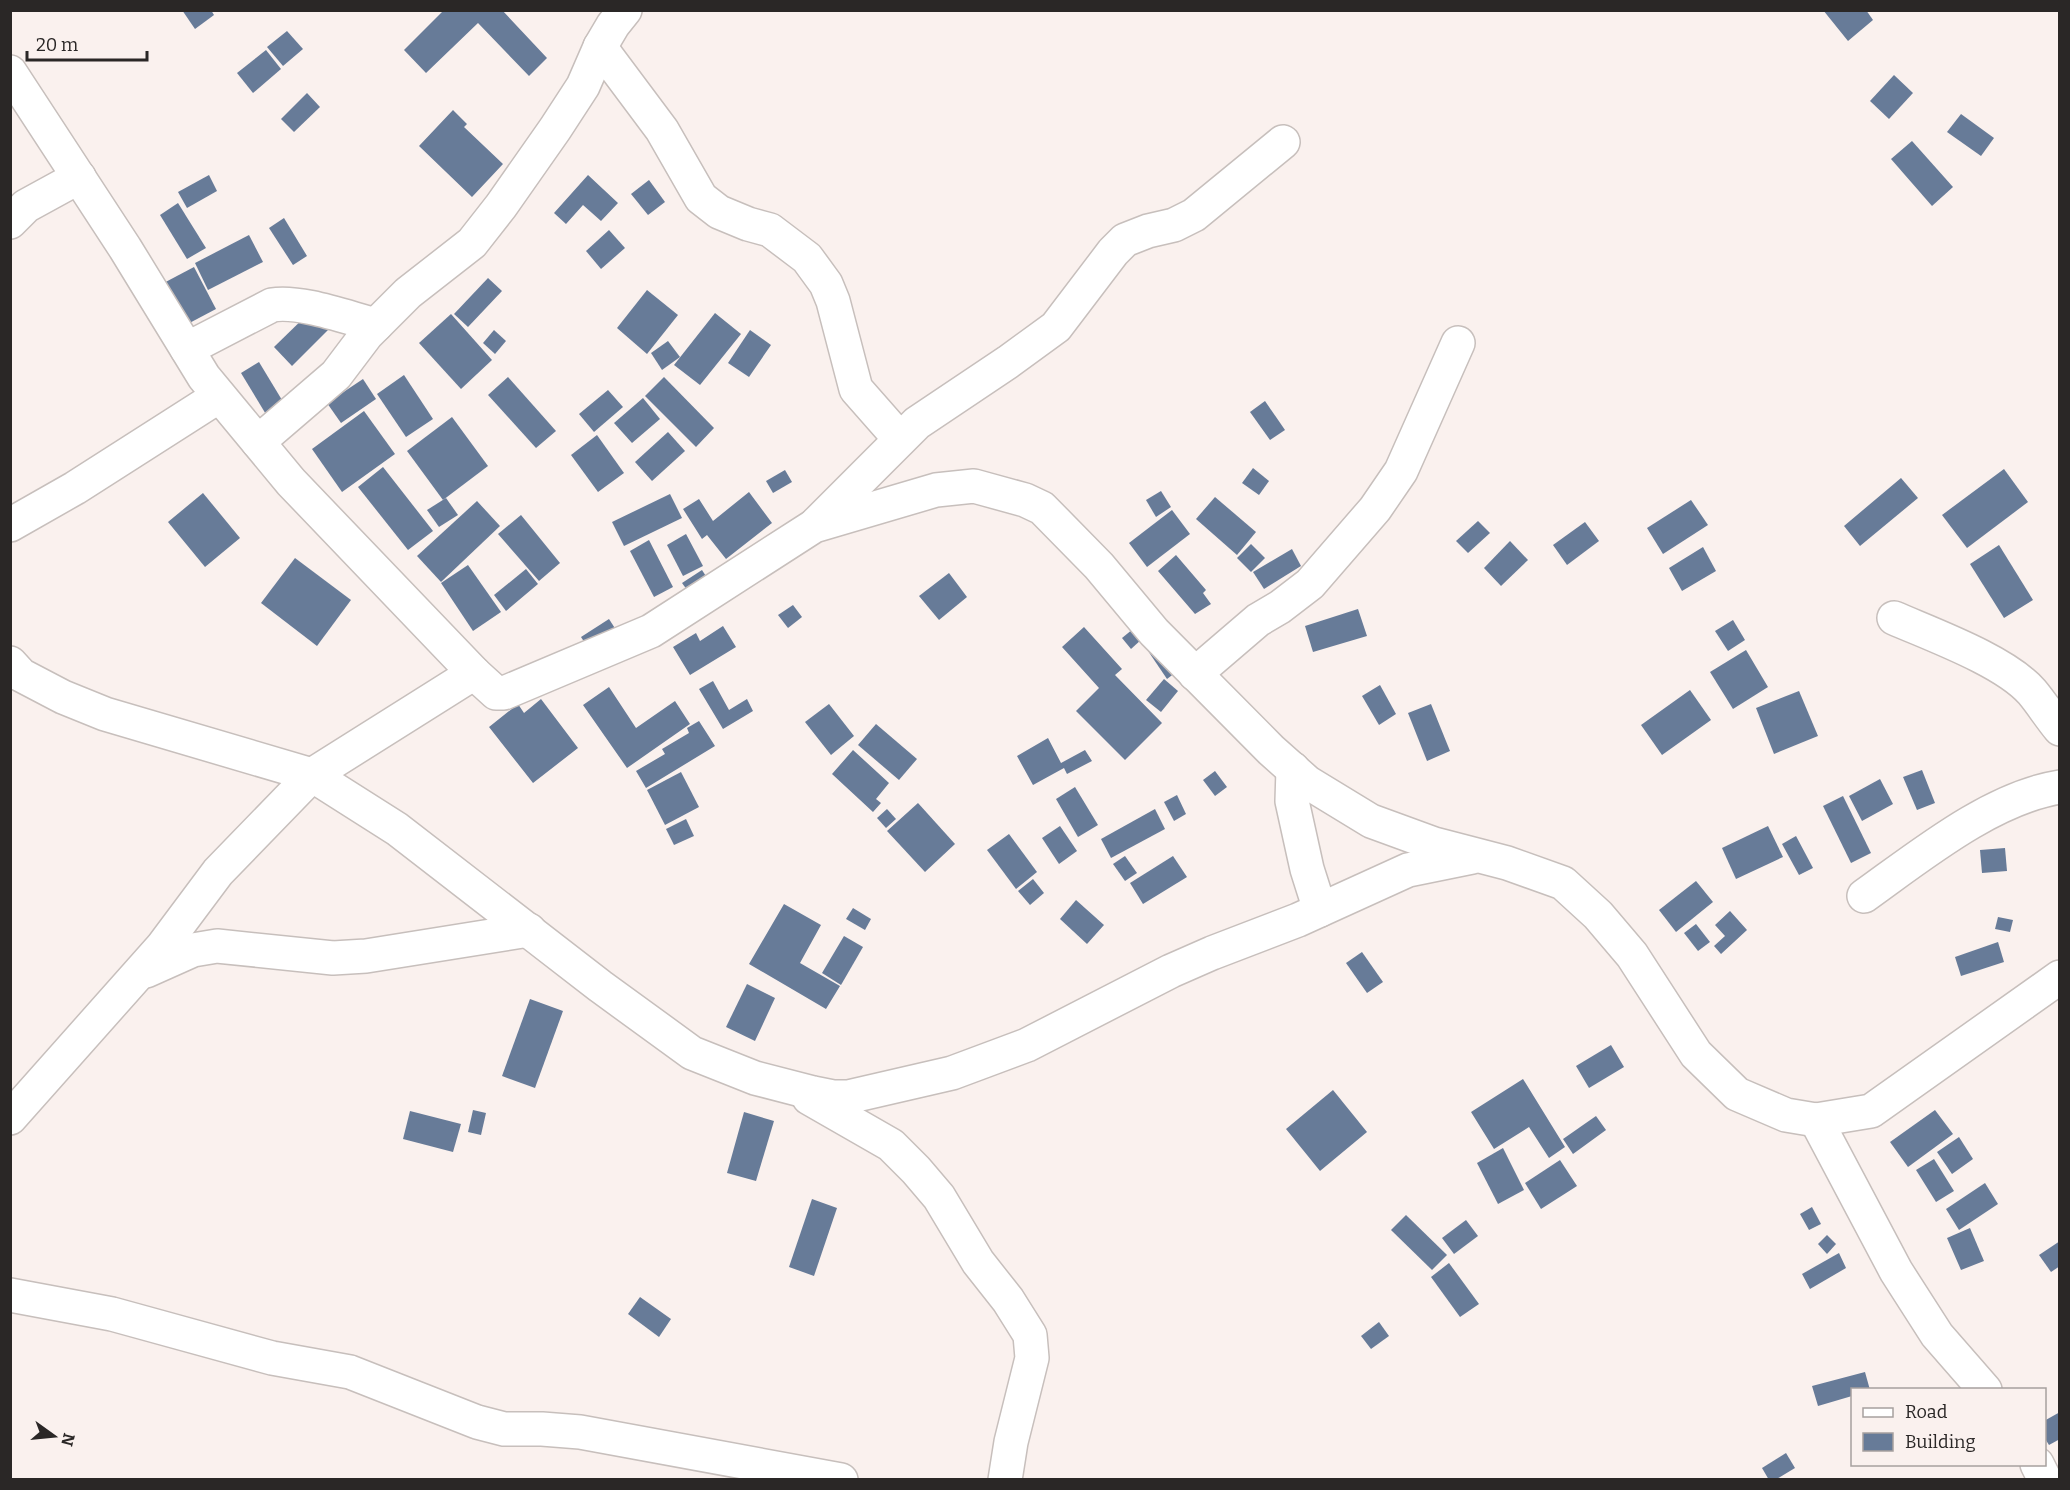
<svg xmlns="http://www.w3.org/2000/svg" width="2070" height="1490" font-family="Bitter,serif">
	<style>
		.building { fill: #677b98 }
		.lines { fill: none; stroke-linecap: round; stroke-linejoin: round }
		.street-casing { stroke: #c7bfbc; stroke-width: 36 }
		.street { stroke: #fff; stroke-width: 33 }
	</style>
	<rect width="100%" height="100%" fill="#faf1ee"/>
	<g class="building">
		<path d="M182 10H211L214 15 195 29Z"/>
		<path d="M444 10H502L547 58 529 76 478 23 426 73 404 50Z"/>
		<path d="M1823 10H1866L1873 20 1848 41Z"/>
		<path d="M287 31 303 49 283 66 267 47Z"/>
		<path d="M266 50 281 69 253 93 237 73Z"/>
		<path d="M1894 75 1913 93 1889 119 1870 101Z"/>
		<path d="M307 93 320 107 294 132 281 119Z"/>
		<path d="M453 110 467 124 464 127 503 164 472 197 419 146Z"/>
		<path d="M1961 114 1994 138 1981 156 1947 132Z"/>
		<path d="M1912 141 1953 187 1932 206 1891 159Z"/>
		<path d="M209 175 217 191 187 208 178 192Z"/>
		<path d="M588 175 618 203 601 221 583 205 566 224 554 213Z"/>
		<path d="M649 180 665 202 648 215 631 194Z"/>
		<path d="M178 203 206 248 187 259 160 215Z"/>
		<path d="M284 218 307 256 293 265 269 228Z"/>
		<path d="M609 230 625 248 601 269 586 251Z"/>
		<path d="M249 235 263 262 208 290 195 263Z"/>
		<path d="M194 267 216 309 180 328 158 286Z"/>
		<path d="M488 278 502 291 468 327 454 314Z"/>
		<path d="M647 290 678 315 647 354 617 328Z"/>
		<path d="M313 309 330 328 292 366 274 347Z"/>
		<path d="M715 313 741 334 700 385 674 365Z"/>
		<path d="M451 314 492 360 461 389 419 343Z"/>
		<path d="M494 330 506 341 495 354 483 343Z"/>
		<path d="M750 330 771 345 749 377 728 363Z"/>
		<path d="M668 341 680 357 662 370 651 353Z"/>
		<path d="M259 362 285 405 267 416 241 373Z"/>
		<path d="M404 375 433 419 406 437 377 394Z"/>
		<path d="M508 377 556 431 536 448 488 395Z"/>
		<path d="M664 377 714 428 696 447 645 396Z"/>
		<path d="M363 379 376 399 341 423 327 403Z"/>
		<path d="M608 390 623 407 594 432 579 414Z"/>
		<path d="M643 398 660 419 632 443 614 423Z"/>
		<path d="M1265 401 1285 430 1270 440 1250 412Z"/>
		<path d="M364 411 395 454 342 492 312 449Z"/>
		<path d="M452 417 488 466 443 500 407 451Z"/>
		<path d="M668 432 685 451 652 481 635 462Z"/>
		<path d="M597 435 624 473 598 492 571 455Z"/>
		<path d="M383 467 433 531 408 550 358 487Z"/>
		<path d="M1253 468 1269 481 1259 495 1242 483Z"/>
		<path d="M2004 469 2028 502 1967 548 1942 515Z"/>
		<path d="M785 470 792 482 773 493 766 481Z"/>
		<path d="M1901 478 1918 498 1860 546 1844 526Z"/>
		<path d="M1161 491 1171 507 1156 517 1146 500Z"/>
		<path d="M749 492 772 523 726 559 707 535 702 539 683 509 699 499 713 521Z"/>
		<path d="M203 493 240 538 205 567 168 522Z"/>
		<path d="M670 494 682 518 624 546 612 522Z"/>
		<path d="M1215 497 1256 532 1237 555 1196 519Z"/>
		<path d="M446 498 458 515 439 527 427 510Z"/>
		<path d="M1691 500 1708 525 1663 554 1647 528Z"/>
		<path d="M477 501 500 526 441 582 417 556Z"/>
		<path d="M1172 510 1190 534 1147 567 1129 543Z"/>
		<path d="M521 515 560 563 539 581 498 534Z"/>
		<path d="M1478 521 1490 533 1468 553 1456 541Z"/>
		<path d="M1585 522 1599 541 1567 565 1553 545Z"/>
		<path d="M686 534 703 566 683 576 667 545Z"/>
		<path d="M649 540 673 587 654 597 630 551Z"/>
		<path d="M1510 541 1528 560 1501 586 1484 568Z"/>
		<path d="M1251 544 1265 558 1251 572 1237 558Z"/>
		<path d="M1999 545 2033 600 2004 618 1970 564Z"/>
		<path d="M1703 547 1716 571 1682 591 1669 568Z"/>
		<path d="M1292 549 1301 566 1264 589 1253 572Z"/>
		<path d="M1176 555 1206 590 1203 593 1211 604 1195 614 1158 571Z"/>
		<path d="M295 558 351 600 317 646 261 603Z"/>
		<path d="M468 565 501 612 473 631 441 583Z"/>
		<path d="M526 569 538 584 506 611 494 595Z"/>
		<path d="M702 570 709 581 690 594 682 583Z"/>
		<path d="M949 573 967 597 939 620 919 596Z"/>
		<path d="M793 605 802 617 788 628 778 615Z"/>
		<path d="M1358 609 1367 636 1313 652 1305 626Z"/>
		<path d="M609 619 620 636 592 654 581 637Z"/>
		<path d="M1733 620 1745 640 1728 651 1715 631Z"/>
		<path d="M723 626 736 647 690 675 673 647 696 633 700 641Z"/>
		<path d="M1084 627 1122 669 1115 675 1162 723 1125 760 1076 711 1099 688 1062 647Z"/>
		<path d="M1133 629 1142 639 1131 649 1122 638Z"/>
		<path d="M1142 642 1184 666 1167 679Z"/>
		<path d="M1746 650 1768 687 1733 709 1710 672Z"/>
		<path d="M1164 679 1178 691 1161 712 1146 700Z"/>
		<path d="M713 681 729 710 747 699 753 711 723 729 699 689Z"/>
		<path d="M1380 685 1396 714 1379 725 1362 696Z"/>
		<path d="M609 687 636 728 675 701 690 724 627 768 583 705Z"/>
		<path d="M1690 690 1711 720 1662 755 1641 725Z"/>
		<path d="M1799 691 1818 736 1774 754 1756 708Z"/>
		<path d="M541 699 578 748 533 783 489 727 518 704 524 713Z"/>
		<path d="M829 704 854 736 831 755 805 722Z"/>
		<path d="M1431 704 1450 751 1427 761 1408 713Z"/>
		<path d="M699 721 715 746 646 788 636 771 665 754 662 749 689 733 687 728Z"/>
		<path d="M876 724 917 759 899 780 858 745Z"/>
		<path d="M1048 738 1061 763 1085 750 1092 761 1067 774 1064 768 1033 785 1017 756Z"/>
		<path d="M853 750 889 783 876 799 881 803 873 812 832 774Z"/>
		<path d="M1922 770 1935 803 1917 810 1903 777Z"/>
		<path d="M1215 771 1227 787 1215 796 1203 780Z"/>
		<path d="M681 772 699 807 665 825 647 790Z"/>
		<path d="M1880 779 1893 804 1862 821 1849 796Z"/>
		<path d="M1075 787 1098 825 1078 837 1056 799Z"/>
		<path d="M1177 795 1186 814 1174 821 1164 802Z"/>
		<path d="M1843 796 1871 853 1851 863 1823 806Z"/>
		<path d="M918 803 955 844 925 872 887 831Z"/>
		<path d="M887 809 896 819 886 828 877 818Z"/>
		<path d="M1155 809 1165 829 1111 858 1101 839Z"/>
		<path d="M686 819 694 836 674 845 666 829Z"/>
		<path d="M1060 826 1077 851 1059 864 1042 838Z"/>
		<path d="M1768 826 1783 857 1736 879 1722 848Z"/>
		<path d="M1009 834 1037 872 1016 889 987 850Z"/>
		<path d="M1796 836 1813 868 1799 875 1782 844Z"/>
		<path d="M2005 848 2007 871 1982 873 1980 850Z"/>
		<path d="M1125 856 1137 873 1125 881 1113 864Z"/>
		<path d="M1173 856 1187 877 1143 904 1130 883Z"/>
		<path d="M1033 879 1044 893 1030 905 1018 891Z"/>
		<path d="M1696 881 1713 902 1676 932 1659 910Z"/>
		<path d="M1076 900 1104 925 1087 944 1060 919Z"/>
		<path d="M784 904 821 925 800 963 840 986 826 1009 749 964Z"/>
		<path d="M853 908 871 919 865 930 846 919Z"/>
		<path d="M1730 911 1747 930 1721 954 1714 946 1725 936 1715 925Z"/>
		<path d="M1998 917 2013 920 2010 932 1995 929Z"/>
		<path d="M1696 924 1710 942 1698 951 1684 933Z"/>
		<path d="M844 936 863 947 841 985 822 973Z"/>
		<path d="M1998 942 2004 962 1961 976 1955 957Z"/>
		<path d="M1362 952 1383 982 1367 993 1346 963Z"/>
		<path d="M747 984 775 998 755 1041 726 1027Z"/>
		<path d="M530 999 563 1011 535 1088 502 1076Z"/>
		<path d="M1611 1045 1624 1067 1589 1088 1576 1066Z"/>
		<path d="M1523 1079 1565 1147 1549 1158 1529 1127 1494 1149 1471 1112Z"/>
		<path d="M1333 1090 1367 1132 1320 1171 1286 1129Z"/>
		<path d="M473 1110 486 1113 481 1135 468 1132Z"/>
		<path d="M1935 1110 1953 1134 1908 1167 1890 1142Z"/>
		<path d="M410 1111 461 1124 453 1152 403 1139Z"/>
		<path d="M744 1112 774 1121 756 1181 727 1173Z"/>
		<path d="M1596 1116 1606 1130 1573 1154 1563 1139Z"/>
		<path d="M1959 1137 1973 1159 1952 1174 1937 1152Z"/>
		<path d="M1503 1148 1524 1190 1498 1204 1477 1163Z"/>
		<path d="M1934 1159 1954 1191 1936 1202 1916 1170Z"/>
		<path d="M1560 1160 1577 1186 1541 1209 1525 1183Z"/>
		<path d="M1985 1183 1998 1204 1959 1230 1946 1209Z"/>
		<path d="M812 1199 837 1208 814 1276 789 1267Z"/>
		<path d="M1812 1207 1821 1224 1809 1230 1800 1214Z"/>
		<path d="M1406 1215 1447 1255 1432 1270 1391 1230Z"/>
		<path d="M1466 1220 1478 1236 1454 1254 1442 1238Z"/>
		<path d="M1970 1228 1984 1261 1961 1270 1947 1238Z"/>
		<path d="M1827 1235 1836 1244 1827 1254 1818 1244Z"/>
		<path d="M2060 1241V1266L2051 1272 2039 1255Z"/>
		<path d="M1839 1253 1846 1268 1810 1289 1802 1274Z"/>
		<path d="M1449 1263 1479 1304 1460 1317 1431 1277Z"/>
		<path d="M640 1297 671 1319 659 1337 628 1314Z"/>
		<path d="M1379 1322 1389 1336 1371 1349 1361 1336Z"/>
		<path d="M1865 1372 1870 1390H1852V1396L1818 1406 1812 1386Z"/>
		<path d="M2060 1412V1439L2049 1445 2044 1437V1421Z"/>
		<path d="M1786 1453 1795 1468 1775 1480H1769L1762 1468Z"/>
	</g>
	<g class="lines">
		<g class="street-casing">
			<g id="street">
				<path d="M600 47 662 130 701 198 719 212 748 224 770 230 807 258 826 284 833 301 856 389 900 439"/>
				<path d="M10 72 125 248 204 377 291 482 474 673 496 693H504L651 631 814 526 936 490 974 486 1025 500 1042 508 1099 566 1154 632 1271 750 1307 782 1371 821 1434 844 1507 863 1563 883 1598 915 1632 955 1696 1054 1737 1094 1786 1115 1816 1120 1871 1111 2060 977"/>
				<path d="M10 222 26 206 79 177"/>
				<path d="M187 349 272 305C300 300 348 318 376 325"/>
				<path d="M258 442 336 375 367 334 408 293 472 243 501 206 555 129 583 86 600 47 613 25 625 10"/>
				<path d="M817 523 917 423 1008 362 1056 327 1113 252 1125 240 1148 231 1174 225 1194 215 1283 142"/>
				<path d="M10 525 75 488 219 396"/>
				<path d="M1894 618C1933 635 2005 661 2032 692 2042 704 2050 717 2060 729"/>
				<path d="M10 663 21 675 63 697 105 714 312 775 397 829 600 986 692 1053 755 1078 813 1093 833 1097H848L952 1073 1027 1045 1171 971 1212 953 1298 920 1408 870 1472 857"/>
				<path d="M1195 674 1258 620 1280 607 1310 584 1375 509 1401 471 1458 343"/>
				<path d="M1293 769 1292 801 1307 869 1320 910"/>
				<path d="M1864 896C1920 856 1991 798 2060 787"/>
				<path d="M146 971 193 950 217 946 333 958 366 956 529 930"/>
				<path d="M809 1098 891 1145 916 1170 939 1197 978 1262 1008 1300 1030 1335 1032 1358 1011 1442 1005 1480"/>
				<path d="M10 1118 162 947 218 872 312 775 474 673"/>
				<path d="M1816 1120 1896 1271 1937 1335 1985 1390"/>
				<path d="M10 1295 112 1314 272 1358 350 1372 477 1422 504 1429H542L580 1432 841 1480"/>
				<path d="M2037 1464 2045 1480"/>
			</g>
		</g>
		<use href="#street" class="street"/>
	</g>
	<rect width="2070" height="1490" fill="none" stroke="#2a2726" stroke-width="24"/>
	<rect x="1851" y="1388" width="195" height="78" fill="#faf1ee" stroke="#a7a09e" stroke-width="1.5"/>
	<rect x="1863" y="1408" width="30" height="9" fill="#ffffff" stroke="#a7a09e" stroke-width="1.5"/>
	<text x="1905" y="1418" font-size="18" fill="#2a2726">Road</text>
	<rect x="1863" y="1433" width="30" height="18" fill="#677b98" stroke="#a7a09e" stroke-width="1.5"/>
	<text x="1905" y="1448" font-size="18" fill="#2a2726">Building</text>
	<g transform="translate(54 1436) rotate(105)" stroke="#faf1ee" stroke-width="4.5" paint-order="stroke">
	<path d="M0-4.5L10 22L0 15L-10 22Z" fill="#2a2726"/>
	<text y="-9" font-size="16" font-weight="bold" text-anchor="middle" fill="#2a2726">N</text>
	</g>
	<path d="M27 51v9h120v-9" fill="none" stroke="#2a2726" stroke-width="3"/>
	<text x="36" y="51" font-size="18" fill="#2a2726" stroke="#faf1ee" stroke-width="4.5" paint-order="stroke">20 m</text>
</svg>
